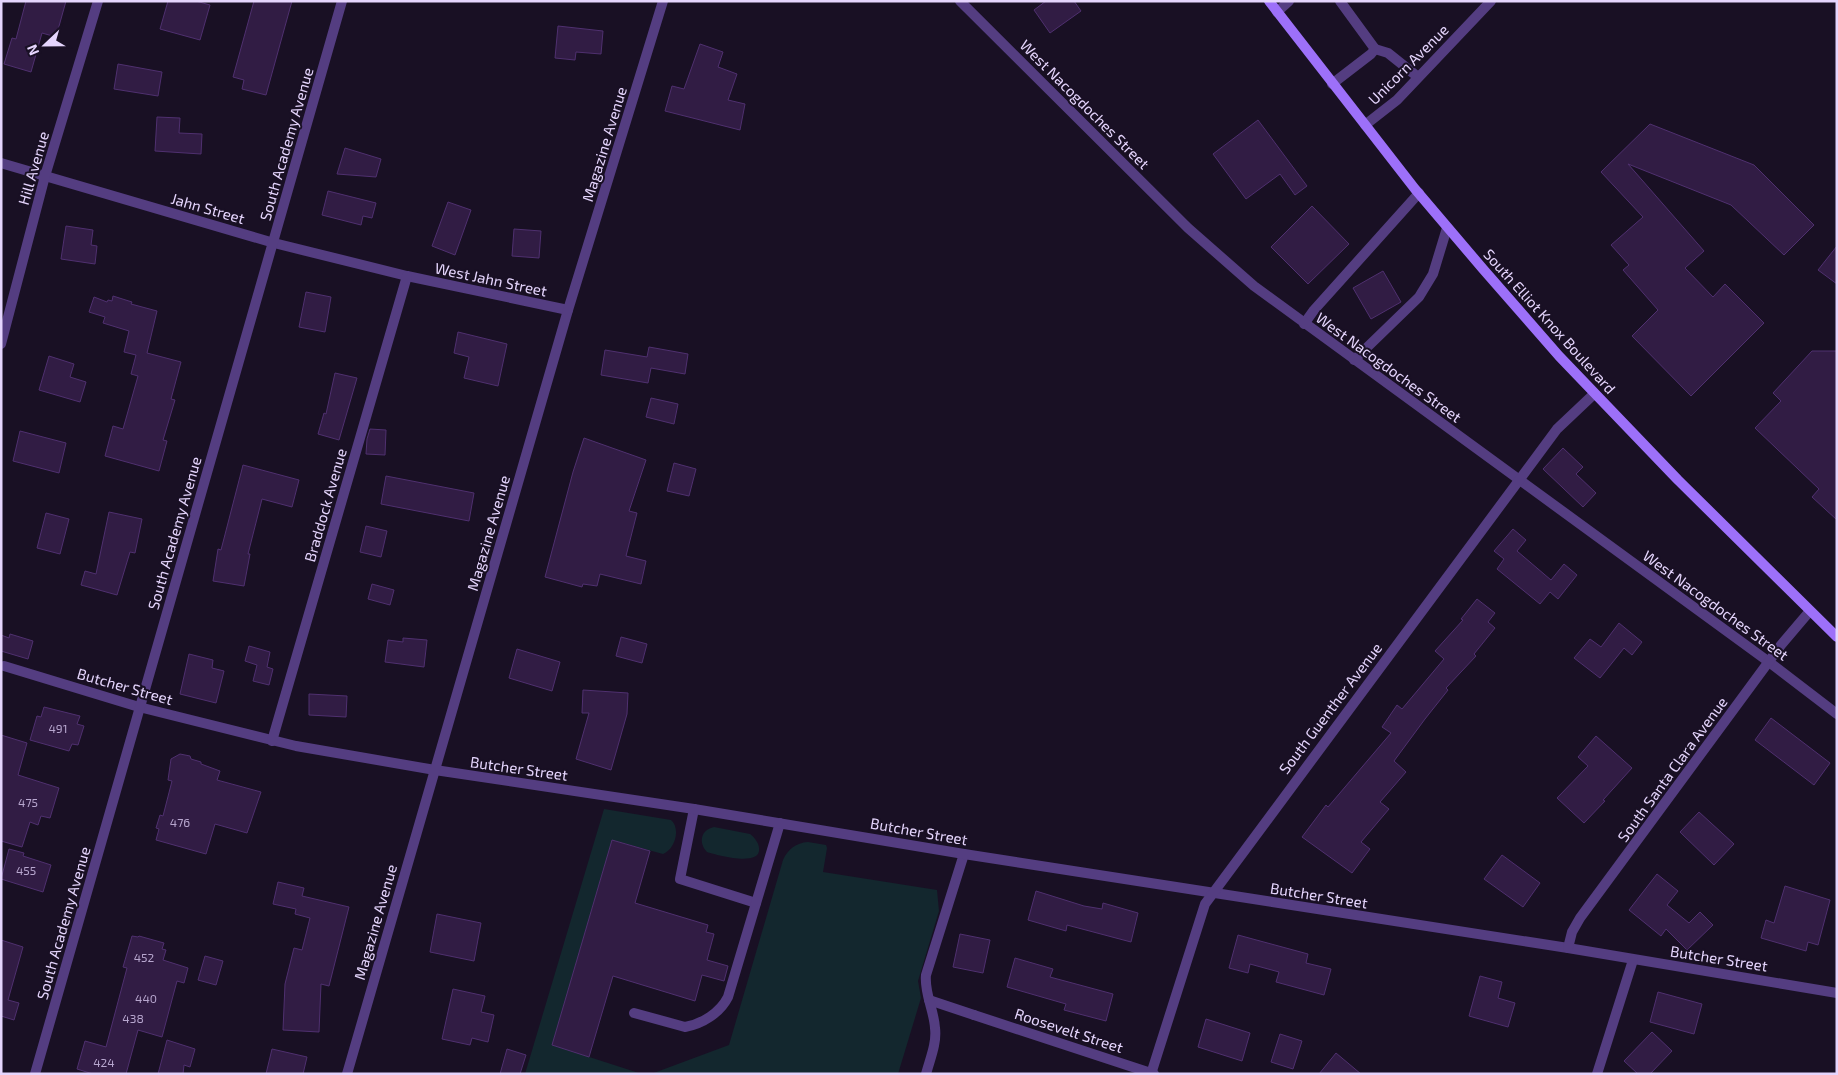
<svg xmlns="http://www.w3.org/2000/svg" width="1838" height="1075" font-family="'Exo 2',sans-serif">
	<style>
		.green { fill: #13272e }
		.building { fill: #311c44; stroke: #4f306f }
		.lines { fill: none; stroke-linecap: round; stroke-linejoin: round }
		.service { stroke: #543d81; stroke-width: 10 }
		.minor { stroke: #543d81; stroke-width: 10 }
		.secondary { stroke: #9d70f9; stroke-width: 10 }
		.labels { text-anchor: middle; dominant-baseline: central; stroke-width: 4; stroke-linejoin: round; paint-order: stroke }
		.number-label { font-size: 12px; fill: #b8a7cf }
		.street-label { font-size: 15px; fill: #e5d5fd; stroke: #191024 }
	</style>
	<rect width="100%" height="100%" fill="#191024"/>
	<g class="green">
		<path d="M604 809 671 820C681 829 675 849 663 854L612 840 552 1045 642 1074H525Z"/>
		<path d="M714 827 750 834C755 838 760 844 759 851 757 866 716 855 707 852 698 842 701 830 714 827Z"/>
		<path d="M808 842 826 845 827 848 823 872 937 890 939 911 918 981 921 998 898 1074H651L729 1045 783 860C788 849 796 843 808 842Z"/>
	</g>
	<g class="building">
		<path d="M26 1H66L56 37 42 33 31 72 4 64 12 38 16 39Z"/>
		<path d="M168 1H196L210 5 200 40 160 29Z"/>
		<path d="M254 1H292L266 95 242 89 244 80 233 77Z"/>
		<path d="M1046 1H1074L1081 11 1050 33 1034 10Z"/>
		<path d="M558 26 603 31 601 54 576 52 575 60 555 58Z"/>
		<path d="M700 44 723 52 718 67 737 74 728 100 745 104 740 130 665 111 672 86 684 89Z"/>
		<path d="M118 64 162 72 158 96 114 89Z"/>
		<path d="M157 117 180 118 179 133 202 134 201 154 155 151Z"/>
		<path d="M1258 120 1307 186 1295 195 1280 174 1246 199 1213 154Z"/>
		<path d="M1650 124 1754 165 1814 225 1784 255 1731 205 1628 164 1704 251 1685 268 1713 297 1725 284 1764 323 1691 396 1632 336 1658 310 1623 270 1629 265 1611 245 1643 217 1601 172Z"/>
		<path d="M345 148 381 159 376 177 337 174Z"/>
		<path d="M328 191 376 203 372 218 363 216 361 225 322 215Z"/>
		<path d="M448 202 471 210 455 255 432 246Z"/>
		<path d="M1312 206 1349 244 1308 284 1271 247Z"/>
		<path d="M66 226 93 230 91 245 97 246 95 264 61 259Z"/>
		<path d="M514 229 541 231 539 258 512 256Z"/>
		<path d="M1837 246V284L1818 270Z"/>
		<path d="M1383 271 1401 302 1371 319 1353 288Z"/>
		<path d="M306 292 331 297 325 332 299 327Z"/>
		<path d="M113 296 132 302 131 304 157 311 147 353 181 362 171 399 175 400 163 440 167 441 159 471 105 456 113 426 123 429 138 376 131 374 136 355 124 352 129 331 103 323 105 317 89 312 94 297 107 302 108 300 112 301Z"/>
		<path d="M458 332 507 344 498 386 464 378 469 357 454 353Z"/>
		<path d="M649 347 688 354 685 374 651 368 648 383 601 375 605 350 647 357Z"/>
		<path d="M1812 351H1837V520L1812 497 1819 489 1755 428 1781 401 1773 393Z"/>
		<path d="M49 356 74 364 70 377 86 382 80 402 39 390Z"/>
		<path d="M335 373 357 378 339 440 318 434 324 413 326 414Z"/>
		<path d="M651 398 678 404 674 424 646 417Z"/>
		<path d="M370 429 386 430 385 455 366 454 367 439Z"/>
		<path d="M20 431 66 443 59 473 13 461Z"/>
		<path d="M584 438 646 460 629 511 637 513 626 556 646 561 641 584 600 574 597 586 583 584 582 587 545 577 573 472Z"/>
		<path d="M1563 448 1583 467 1576 474 1596 493 1583 507 1543 469Z"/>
		<path d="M674 463 696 469 689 496 667 491Z"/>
		<path d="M243 465 299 480 292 507 262 499 248 554H250L244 586 213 581 218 549 221 550Z"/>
		<path d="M386 476 474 493 469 521 381 504Z"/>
		<path d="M109 512 142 519 135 553 130 552 117 595 81 585 85 571 96 574Z"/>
		<path d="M46 513 69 519 60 554 37 548Z"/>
		<path d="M366 526 387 531 381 557 360 552Z"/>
		<path d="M1513 529 1526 540 1517 551 1551 580 1564 564 1577 575 1558 599 1550 592 1540 604 1497 569 1504 559 1494 551Z"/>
		<path d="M372 584 394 590 390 605 368 599Z"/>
		<path d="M1477 599 1495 613 1488 622 1495 628 1474 654 1476 656 1446 688 1448 690 1425 719 1394 761 1406 772 1380 802 1389 809 1361 842 1370 849 1352 873 1302 837 1326 805 1328 807 1391 733 1382 727 1397 705 1402 709 1444 659 1435 651 1463 620 1461 619Z"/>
		<path d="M1619 623 1642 642 1632 655 1624 648 1600 678 1574 658 1590 639 1601 647Z"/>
		<path d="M10 634 33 641 28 659 1 651V635L9 638Z"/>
		<path d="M621 637 647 644 642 663 616 656Z"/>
		<path d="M403 638 427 640 424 667 385 662 388 640 403 642Z"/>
		<path d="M249 646 270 652 267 667 273 669 269 685 253 681 257 665 245 661Z"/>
		<path d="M517 649 560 662 552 691 509 678Z"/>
		<path d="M189 654 213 660 212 668 224 671 216 703 180 694Z"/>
		<path d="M583 690 628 693 627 714 611 770 576 759 589 713H582Z"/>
		<path d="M309 694 347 696 346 717 309 715Z"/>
		<path d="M44 707 80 716 77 724 84 726 78 745 72 744 69 751 30 740 37 716 41 717Z"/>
		<path d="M1771 718 1830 763 1814 785 1755 740Z"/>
		<path d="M1 735 27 743 18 775 59 788 50 818 41 816 38 825 30 822 22 847 1 841Z"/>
		<path d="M1596 736 1632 768 1603 800 1605 801 1584 823 1557 798 1588 766 1578 757Z"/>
		<path d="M180 754 190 756 191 759 201 762V764L220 771 217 780 261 792 247 833 215 824 206 854 156 840 159 829 156 828 160 815 163 816 172 781 168 780 171 759Z"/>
		<path d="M1699 812 1734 844 1714 865 1680 832Z"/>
		<path d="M612 840 650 851 635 903 708 925 706 932 714 934 707 960 728 966 724 981 702 975 695 1001 613 976 589 1057 552 1045Z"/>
		<path d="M9 849 24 853 23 856 51 865 43 892 1 879Z"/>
		<path d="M1502 855 1540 883 1523 907 1484 879Z"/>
		<path d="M1657 874 1678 891 1667 905 1689 923 1700 912 1713 925 1687 950 1666 929 1661 936 1629 910Z"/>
		<path d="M278 882 304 888 302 896 349 907 329 986 321 984 319 1032 283 1030 285 984 294 948 302 950 310 918 295 914 296 909 273 904Z"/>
		<path d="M1785 886 1830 900 1818 945 1808 942 1806 951 1761 938 1766 920 1774 923Z"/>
		<path d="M1036 891 1084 906 1102 909 1103 903 1138 913 1131 942 1067 925 1066 931 1028 920Z"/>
		<path d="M437 914 481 923 474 961 430 952Z"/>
		<path d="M960 934 990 940 983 973 953 967Z"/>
		<path d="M1238 935 1308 954 1306 963 1331 969 1324 995 1276 982 1279 972 1250 964 1248 973 1229 968Z"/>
		<path d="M132 936 138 937 139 936 164 943 162 949 166 950 163 960 188 968 184 983 177 981 162 1037 138 1030 126 1074H93L77 1069 85 1041 106 1047 127 968 123 967Z"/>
		<path d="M1 940 23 947 8 1000 19 1003 14 1020 1 1016Z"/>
		<path d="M205 956 223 961 216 985 198 980Z"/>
		<path d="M1015 958 1053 969 1050 977 1113 994 1106 1021 1064 1010 1066 1004 1007 987Z"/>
		<path d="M1480 976 1502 982 1498 998 1515 1003 1508 1027 1469 1016Z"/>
		<path d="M453 989 485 996 481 1012 494 1015 488 1042 472 1038 470 1045 442 1039Z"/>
		<path d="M1658 992 1702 1004 1694 1034 1650 1022Z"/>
		<path d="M1206 1019 1250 1033 1242 1061 1198 1047Z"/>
		<path d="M1652 1032 1672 1051 1650 1074H1638L1624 1061Z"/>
		<path d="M1280 1034 1302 1041 1293 1069 1271 1062Z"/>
		<path d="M167 1040 195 1049 190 1067 184 1065 183 1074H158Z"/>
		<path d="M272 1049 307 1057 303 1074H266Z"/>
		<path d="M507 1049 526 1055 520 1074H500Z"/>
		<path d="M1336 1053 1361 1074H1319Z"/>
	</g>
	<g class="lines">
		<g class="service">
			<path d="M1277 12 1289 1"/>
			<path d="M1375 49 1388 53 1418 77"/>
			<path d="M1332 84 1371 54 1375 49 1340 1"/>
			<path d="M1304 324 1314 310 1419 193"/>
			<path d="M1354 360 1419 297 1433 274 1447 228"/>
			<path d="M694 809 680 879 756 903"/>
			<path d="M929 1000 974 1015"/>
			<path d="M634 1013 685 1027C702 1024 720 1013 728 997L780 823"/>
			<path d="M926 1074C930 1059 937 1043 935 1028 934 1010 924 993 926 975L964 854"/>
		</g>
		<g class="minor">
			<path d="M960 1 1188 228 1254 286 1769 662 1837 714"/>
			<path d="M1365 125 1397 100 1491 1"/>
			<path d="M1 163 274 243 407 276 568 310"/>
			<path d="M1 344 45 176 98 1"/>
			<path d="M4 666 139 707 296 746 435 770 694 809 964 854 1568 948 1837 993"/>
			<path d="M272 741 407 276"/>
			<path d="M1568 948 1572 932 1580 918 1781 645 1809 612"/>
			<path d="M974 1015 1154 1074"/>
			<path d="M35 1074 342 1"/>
			<path d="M347 1074 568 310 663 1"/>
			<path d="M1151 1074 1205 904 1557 429 1594 394"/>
			<path d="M1597 1074 1633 960"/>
		</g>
		<path class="secondary" d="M1269 1 1415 189 1483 269 1559 356 1678 480 1837 637"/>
	</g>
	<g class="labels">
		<g class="number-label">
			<text x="58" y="728">491</text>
			<text x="28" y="802">475</text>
			<text x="180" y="822">476</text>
			<text x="26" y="870">455</text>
			<text x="144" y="957">452</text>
			<text x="146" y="998">440</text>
			<text x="133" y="1018">438</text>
			<text x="104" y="1062">424</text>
		</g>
		<g class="street-label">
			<text transform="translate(1408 64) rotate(-45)">Unicorn Avenue</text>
			<text transform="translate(1085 104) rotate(45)">West Nacogdoches Street</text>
			<text transform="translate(286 144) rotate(-74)">South Academy Avenue</text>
			<text transform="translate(604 144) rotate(-73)">Magazine Avenue</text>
			<text transform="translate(33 168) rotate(-74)">Hill Avenue</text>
			<text transform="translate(208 208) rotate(16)">Jahn Street</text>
			<text transform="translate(491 279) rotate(12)">West Jahn Street</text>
			<text transform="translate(1550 321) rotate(48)">South Elliot Knox Boulevard</text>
			<text transform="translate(1389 367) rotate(36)">West Nacogdoches Street</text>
			<text transform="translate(325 505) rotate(-74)">Braddock Avenue</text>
			<text transform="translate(174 533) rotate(-74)">South Academy Avenue</text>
			<text transform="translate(488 533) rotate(-74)">Magazine Avenue</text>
			<text transform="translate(1716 605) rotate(36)">West Nacogdoches Street</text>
			<text transform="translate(125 686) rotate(16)">Butcher Street</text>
			<text transform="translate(1330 708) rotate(-53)">South Guenther Avenue</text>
			<text transform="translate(519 768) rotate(8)">Butcher Street</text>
			<text transform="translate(1672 769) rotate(-54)">South Santa Clara Avenue</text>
			<text transform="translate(919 831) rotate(10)">Butcher Street</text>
			<text transform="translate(1319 895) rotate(9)">Butcher Street</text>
			<text transform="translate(375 922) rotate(-74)">Magazine Avenue</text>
			<text transform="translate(63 923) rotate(-74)">South Academy Avenue</text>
			<text transform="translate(1719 958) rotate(9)">Butcher Street</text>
			<text transform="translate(1069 1030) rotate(18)">Roosevelt Street</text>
		</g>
	</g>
	<rect width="1838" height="1075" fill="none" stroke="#e5d5fd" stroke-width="5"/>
	<g transform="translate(45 45) rotate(248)" stroke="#191024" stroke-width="4" paint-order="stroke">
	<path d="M0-4L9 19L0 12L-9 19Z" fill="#e5d5fd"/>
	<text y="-8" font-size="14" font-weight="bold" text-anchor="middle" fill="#e5d5fd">N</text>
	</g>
</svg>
